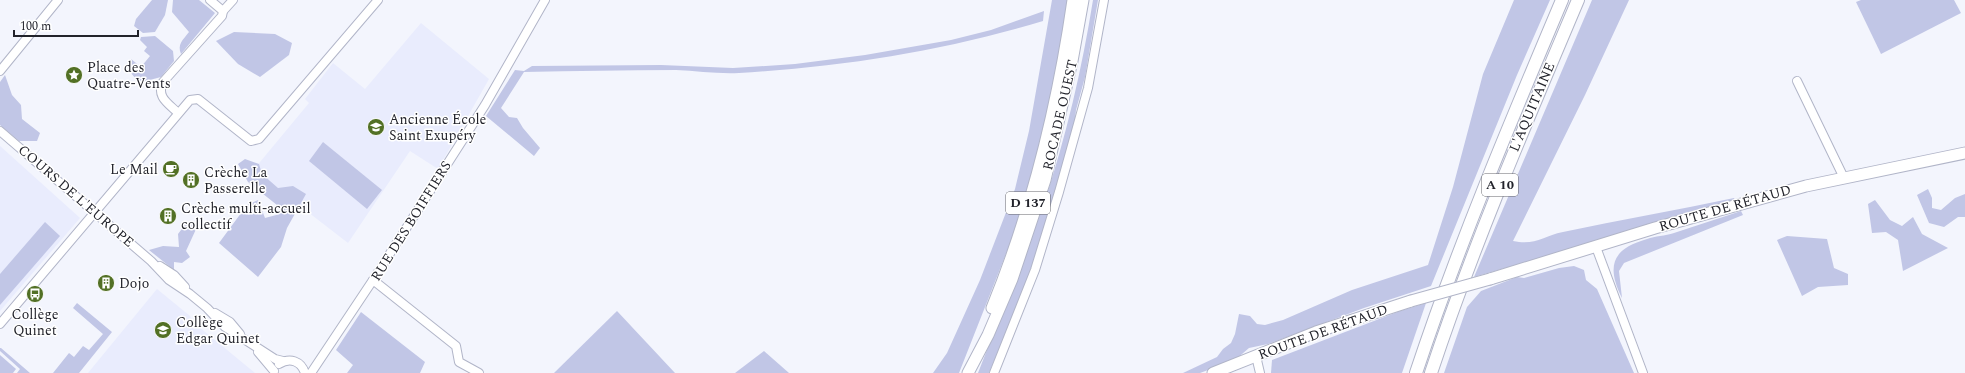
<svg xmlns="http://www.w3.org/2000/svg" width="1965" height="373" font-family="Spectral,serif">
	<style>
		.built { fill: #e9ecfd }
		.green { fill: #c1c6e6 }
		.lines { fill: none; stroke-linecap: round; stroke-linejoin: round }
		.minor-casing { stroke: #b1b5c8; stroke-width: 10 }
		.major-casing { stroke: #b1b5c8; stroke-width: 13 }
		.highway-casing { stroke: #b1b5c8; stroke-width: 14 }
		.minor { stroke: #fff; stroke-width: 8 }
		.major { stroke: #fff; stroke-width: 11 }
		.highway { stroke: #fff; stroke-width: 12 }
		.major-bridge-casing { stroke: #b1b5c8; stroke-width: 13; stroke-linecap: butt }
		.major-bridge { stroke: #fff; stroke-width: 11 }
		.labels { text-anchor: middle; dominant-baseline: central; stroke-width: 3; stroke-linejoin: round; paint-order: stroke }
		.shield { fill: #fff; stroke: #64656b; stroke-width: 1 }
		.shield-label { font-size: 13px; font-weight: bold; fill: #22232b }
		.poi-label { font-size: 14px; fill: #22232b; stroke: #fff; text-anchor: start }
		.street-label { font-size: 14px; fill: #22232b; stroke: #fff }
	</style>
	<rect width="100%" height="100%" fill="#f3f5fd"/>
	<g class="built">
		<path d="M421 23 489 79 438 169 410 151 348 243 282 192 250 174 309 103 305 99 333 63 365 89Z"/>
		<path d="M0 146 80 218 0 311Z"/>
		<path d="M157 289 190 316 193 322 255 373H88Z"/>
	</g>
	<g class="green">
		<path d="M152 0H168L165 15 155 32 143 33 134 26 136 19Z"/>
		<path d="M173 0H199L215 13 181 54C177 44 183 40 189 32L172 12Z"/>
		<path d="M1052 0H1069L1042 139 1013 236 959 373H933L947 353 980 280 1015 189 1029 131Z"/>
		<path d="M1093 0H1098L1085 77 1076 110 1075 120 1052 205 1024 289 989 373H978C1000 316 1024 261 1044 203 1066 137 1082 69 1093 0Z"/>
		<path d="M1514 0H1550L1517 75 1431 286 1364 308 1268 344 1249 348 1235 360 1200 373H1183L1217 357 1223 349 1231 343 1235 334 1239 314 1250 316 1257 324 1265 325 1283 320 1352 290 1428 265 1453 187 1483 74Z"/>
		<path d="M1592 0H1629L1585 95 1513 241C1535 246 1543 236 1563 232 1620 220 1677 210 1734 198L1736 202 1640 227 1627 233 1474 277Z"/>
		<path d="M1861 0H1954L1961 13 1881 54 1856 2Z"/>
		<path d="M1044 11 1043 21C944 51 842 67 739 73 718 74 697 71 676 70 625 70 575 71 524 72L501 108 509 117 517 118 523 128 540 148 534 156 486 116 515 70 524 71 532 66 661 65 733 68 795 64 865 55 951 40 991 30Z"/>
		<path d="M234 32 275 34 292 43 289 55 260 77 238 64 216 41Z"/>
		<path d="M155 36 173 51 174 61 161 77 142 82 137 80 130 72 129 60 131 59 141 67 150 56 144 51 147 47 140 40 141 37Z"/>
		<path d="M5 75 12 95 21 105 22 119 40 133 37 141H19L0 125V82Z"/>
		<path d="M323 142 382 190 367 209 309 161Z"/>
		<path d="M245 159 259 164 262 174 278 188 293 186 306 194 287 228 281 247 258 277 219 243 247 205 258 200 265 218 280 214 282 209 248 182 238 164Z"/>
		<path d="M1928 189 1932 198V208L1941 210 1955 198 1965 194V217H1958L1944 227 1929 223 1917 195Z"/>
		<path d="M1875 200 1890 220 1902 226 1913 217 1922 234 1948 248 1903 271 1898 240 1886 232 1872 233 1868 204Z"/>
		<path d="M1741 211 1743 215 1624 263 1619 271 1622 298C1606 266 1612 249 1647 239 1655 236 1665 236 1674 233 1696 226 1719 218 1741 211Z"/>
		<path d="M45 222 60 236 0 305V274Z"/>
		<path d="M187 222 197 227 186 251 190 257 182 263 174 262V270L149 250 163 246 179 247 178 234Z"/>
		<path d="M1787 236 1827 239 1834 268 1848 274V285L1818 287 1802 296 1777 240Z"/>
		<path d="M1574 266 1584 270 1586 280 1597 289 1634 373H1444L1467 307 1481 291 1517 277 1524 278 1559 268Z"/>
		<path d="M77 303 112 332 79 373H53L69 353 74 357 83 346 89 350 103 334 73 308Z"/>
		<path d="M1426 303 1402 373H1271L1272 360 1400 311Z"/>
		<path d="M617 311 675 373H554Z"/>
		<path d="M361 312 425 362 420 373H347L353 365 336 350Z"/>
		<path d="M0 348H1L30 373H17L20 369 0 351Z"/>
		<path d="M764 351 789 373H735Z"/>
		<path d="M0 355 16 369 13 373H0Z"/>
	</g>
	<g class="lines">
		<g class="minor-casing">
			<g id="minor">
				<path d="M223 11 233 0"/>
				<path d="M0 71 58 0"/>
				<path d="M1797 81 1844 178"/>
				<path d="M178 113C168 103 156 97 163 82L222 16 223 11 210 0"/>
				<path d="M0 131 151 261 169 280 190 294 207 308 225 327 275 359 283 361"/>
				<path d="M1596 247 1643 373"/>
				<path d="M160 266 174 275 185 287"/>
				<path d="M373 280 456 346 459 362 479 373"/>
				<path d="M215 313 230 322 240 334"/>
				<path d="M0 324 190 100 198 99 251 141 259 139 378 0"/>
				<path d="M258 352 274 371"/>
				<path d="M1256 356 1260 373"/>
				<path d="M279 364C290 357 301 361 305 373"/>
				<path d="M311 373 373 280 485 105 545 0"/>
				<path d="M994 373 1035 270 1059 192 1088 88 1104 0"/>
			</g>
		</g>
		<g class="major-casing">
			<g id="major">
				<path d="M1490 279 1655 228 1806 186 1965 153"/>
				<path d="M992 308C1032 210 1058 104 1073 0"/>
				<path d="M968 373 988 335 1012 279 1045 180 1072 61 1083 0"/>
				<path d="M1213 373 1316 332 1411 301"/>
			</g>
		</g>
		<g class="highway-casing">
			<g id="highway">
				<path d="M1416 373C1458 246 1510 123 1562 0"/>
				<path d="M1431 373C1473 246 1526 123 1578 0"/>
			</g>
		</g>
		<use href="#minor" class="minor"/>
		<use href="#major" class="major"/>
		<use href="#highway" class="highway"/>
		<g class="major-bridge-casing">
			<path id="major-bridge" d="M1411 301 1490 279"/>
		</g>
		<use href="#major-bridge" class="major-bridge"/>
	</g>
	<defs>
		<g id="sight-disc" transform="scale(0.9)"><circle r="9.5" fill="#527025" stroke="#fff"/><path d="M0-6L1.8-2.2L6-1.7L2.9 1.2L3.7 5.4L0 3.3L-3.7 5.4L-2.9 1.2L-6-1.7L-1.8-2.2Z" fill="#fff"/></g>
		<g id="school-disc" transform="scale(0.9)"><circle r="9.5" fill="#527025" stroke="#fff"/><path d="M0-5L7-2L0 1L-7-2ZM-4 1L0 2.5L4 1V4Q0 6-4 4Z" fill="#fff"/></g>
		<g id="cafe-disc" transform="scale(0.9)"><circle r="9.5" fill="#527025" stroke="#fff"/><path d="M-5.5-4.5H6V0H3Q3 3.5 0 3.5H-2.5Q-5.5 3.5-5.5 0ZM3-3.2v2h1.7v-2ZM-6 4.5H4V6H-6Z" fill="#fff"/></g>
		<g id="building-disc" transform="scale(0.9)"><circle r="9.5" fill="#527025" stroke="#fff"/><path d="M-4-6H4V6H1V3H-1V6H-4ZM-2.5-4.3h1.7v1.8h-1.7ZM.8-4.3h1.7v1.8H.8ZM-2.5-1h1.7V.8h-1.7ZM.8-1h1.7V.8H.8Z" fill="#fff"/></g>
		<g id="bus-disc" transform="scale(0.9)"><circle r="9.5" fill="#527025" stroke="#fff"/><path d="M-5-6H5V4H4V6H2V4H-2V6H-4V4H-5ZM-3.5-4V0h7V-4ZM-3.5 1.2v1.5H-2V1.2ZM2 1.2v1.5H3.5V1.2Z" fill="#fff"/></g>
	</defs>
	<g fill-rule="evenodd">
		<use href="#sight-disc" x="74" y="75"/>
		<use href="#school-disc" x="376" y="127"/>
		<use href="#cafe-disc" x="171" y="169"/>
		<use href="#building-disc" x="191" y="180"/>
		<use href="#building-disc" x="168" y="216"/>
		<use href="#building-disc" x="106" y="283"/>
		<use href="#bus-disc" x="35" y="294"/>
		<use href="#school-disc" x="163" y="330"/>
	</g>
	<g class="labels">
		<g class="shield">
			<rect x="1482" y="174" width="36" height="22" rx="3"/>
			<rect x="1006" y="192" width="44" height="22" rx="3"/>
		</g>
		<g class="shield-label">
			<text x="1500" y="185">A 10</text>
			<text x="1028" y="203">D 137</text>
		</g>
		<g class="poi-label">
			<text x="87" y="67">Place des<tspan x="87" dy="16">Quatre-Vents</tspan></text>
			<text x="389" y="119">Ancienne École<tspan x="389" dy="16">Saint Exupéry</tspan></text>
			<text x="158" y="169" text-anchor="end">Le Mail</text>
			<text x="204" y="172">Crèche La<tspan x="204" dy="16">Passerelle</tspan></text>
			<text x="181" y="208">Crèche multi-accueil<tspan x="181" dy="16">collectif</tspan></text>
			<text x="119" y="283">Dojo</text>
			<text x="35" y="314" text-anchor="middle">Collège<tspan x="35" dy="16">Quinet</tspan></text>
			<text x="176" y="322">Collège<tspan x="176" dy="16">Edgar Quinet</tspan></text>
		</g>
		<g class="street-label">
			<text transform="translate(1532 107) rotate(-67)">L'AQUITAINE</text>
			<text transform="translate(1060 115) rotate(-77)">ROCADE OUEST</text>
			<text transform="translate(76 196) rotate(41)">COURS DE L'EUROPE</text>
			<text transform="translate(1725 208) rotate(-16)">ROUTE DE RÉTAUD</text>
			<text transform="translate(411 221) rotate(-58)">RUE DES BOIFFIERS</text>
			<text transform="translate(1323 332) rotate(-20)">ROUTE DE RÉTAUD</text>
		</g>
	</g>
	<path d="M14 30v6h124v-6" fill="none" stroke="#22232b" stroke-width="2"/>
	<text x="20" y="30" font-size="12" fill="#22232b" stroke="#ffffff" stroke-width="3" paint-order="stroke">100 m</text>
</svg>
